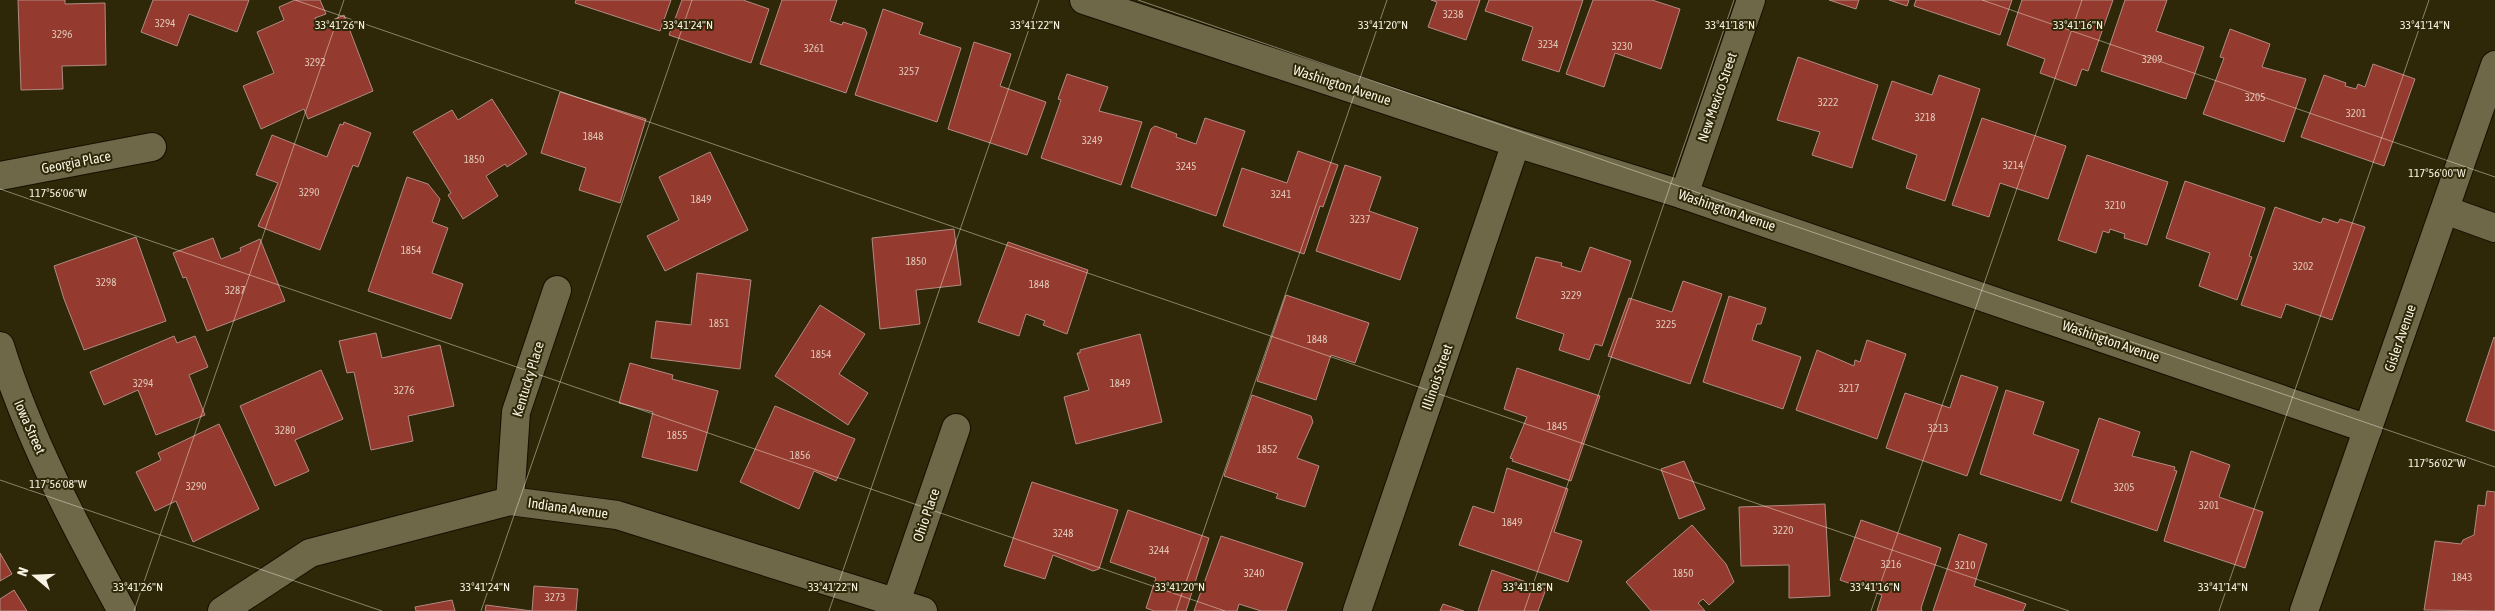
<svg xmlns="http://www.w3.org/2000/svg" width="2495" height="611" font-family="'Asap Condensed',sans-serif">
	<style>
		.building { fill: #943a2e; stroke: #b18b84 }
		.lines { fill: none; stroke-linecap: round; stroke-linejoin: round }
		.minor-casing { stroke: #151000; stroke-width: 30 }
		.minor { stroke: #6e6748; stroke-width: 28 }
		.ticks { fill: none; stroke: #f8f4e3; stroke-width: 1; stroke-opacity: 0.45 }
		.labels { text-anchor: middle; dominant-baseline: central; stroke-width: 4; stroke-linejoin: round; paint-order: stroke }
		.number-label { font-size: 11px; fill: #dfc6b6 }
		.street-label { font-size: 14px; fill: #f8f4e3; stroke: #2e2708 }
		.ticks-label { font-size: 12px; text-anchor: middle; fill: #f8f4e3; stroke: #2e2708; stroke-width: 4; stroke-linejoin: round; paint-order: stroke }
	</style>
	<rect width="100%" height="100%" fill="#2e2708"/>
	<g class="building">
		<path d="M18 0H65V4L105 3 106 65 62 66 63 89 21 90Z"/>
		<path d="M153 0H249L237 32 189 14 177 46 141 32Z"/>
		<path d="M295 0H320L326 14 315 18 319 26 344 15 373 91 308 119 304 109 261 129 243 86 274 73 257 32 284 20 279 7Z"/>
		<path d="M576 0H671L660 31 575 3Z"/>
		<path d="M682 0H743L769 9 751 63 669 35Z"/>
		<path d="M782 0H837L830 21 842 25 843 22 865 29 867 33 846 93 760 64Z"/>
		<path d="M1431 0H1480L1466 40 1428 27 1437 2Z"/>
		<path d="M1489 0H1583L1559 72 1522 60 1533 27 1485 11Z"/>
		<path d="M1593 0H1652L1680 9 1661 69 1615 53 1604 87 1566 74Z"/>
		<path d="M1829 0H1859L1856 9Z"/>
		<path d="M1889 0H1909L1907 6Z"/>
		<path d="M1916 0H2012L2000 35 1914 6Z"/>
		<path d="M2022 0H2113L2088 71 2082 69 2076 86 2040 73 2045 59 2007 45Z"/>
		<path d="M2125 0H2167L2156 31 2204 47 2186 99 2101 71Z"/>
		<path d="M883 9 923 23 919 34 961 48 937 122 855 95Z"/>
		<path d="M2230 29 2270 44 2262 67 2306 79 2284 142 2203 114 2224 58 2220 57Z"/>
		<path d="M974 42 1011 54 1000 86 1046 102 1027 155 948 129Z"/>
		<path d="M1798 57 1878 85 1852 168 1812 155 1820 132 1777 120Z"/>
		<path d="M2373 64 2415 79 2384 166 2301 137 2324 75 2346 83 2345 86 2356 89 2358 84 2365 87Z"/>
		<path d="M1067 74 1108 87 1099 111 1142 122 1121 185 1041 158 1061 100 1058 99Z"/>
		<path d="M1939 75 1980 89 1945 201 1906 188 1917 155 1872 139 1892 81 1932 95Z"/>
		<path d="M560 92 646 119 620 203 579 190 586 168 541 153Z"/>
		<path d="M492 99 527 154 507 167 505 164 486 176 498 196 463 219 448 195 451 193 413 132 452 110 458 120Z"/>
		<path d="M1205 118 1245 131 1216 216 1131 187 1151 129 1155 126 1177 134 1176 137 1196 144Z"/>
		<path d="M1982 118 2066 146 2048 199 2000 183 1989 217 1952 205Z"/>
		<path d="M344 122 371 133 358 167 353 165 320 250 258 226 278 183 256 175 272 135 327 157 340 124 343 125Z"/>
		<path d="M1298 151 1338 165 1323 207 1320 206 1304 254 1223 226 1242 168 1287 183Z"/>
		<path d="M710 152 748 230 665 271 647 236 679 220 659 177Z"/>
		<path d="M2087 155 2168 182 2147 245 2124 238 2125 234 2110 229 2109 233 2103 231 2096 253 2058 240Z"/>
		<path d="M1345 165 1381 177 1369 211 1418 228 1400 280 1316 251Z"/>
		<path d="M407 177 428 184 440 199 432 222 448 228 432 273 463 284 451 319 368 291Z"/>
		<path d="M2185 181 2265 208 2249 256 2252 257 2237 300 2199 286 2210 253 2166 238Z"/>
		<path d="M2275 207 2321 223 2323 218 2338 223 2340 219 2365 227 2332 320 2286 304 2281 318 2241 305Z"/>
		<path d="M954 229 961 285 916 290 920 324 880 329 872 238Z"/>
		<path d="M136 237 166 321 84 350 64 299 54 266Z"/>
		<path d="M213 238 221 259 241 251 240 248 260 239 285 301 207 331 186 277 183 278 173 253Z"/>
		<path d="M1008 242 1088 270 1067 334 1043 325 1045 321 1026 314 1019 336 978 322Z"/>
		<path d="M1590 247 1631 261 1602 346 1595 344 1589 360 1559 350 1564 334 1516 318 1536 257 1562 263 1561 266 1581 272Z"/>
		<path d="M697 273 751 280 740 369 651 358 656 321 691 325Z"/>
		<path d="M1683 281 1722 294 1690 384 1608 356 1629 298 1672 312Z"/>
		<path d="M1286 295 1369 323 1355 363 1331 355 1316 400 1257 381Z"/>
		<path d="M1729 296 1766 308 1761 324H1757L1752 340 1801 357 1783 409 1703 382Z"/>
		<path d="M820 305 865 334 839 374 868 393 848 425 775 376Z"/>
		<path d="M376 333 382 358 440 345 454 406 408 416 413 441 371 450 354 372 347 373 339 341Z"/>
		<path d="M1140 334 1162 422 1076 444 1064 397 1089 390 1077 353H1080V350Z"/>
		<path d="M174 336 177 343 195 336 208 367 189 375 205 415 156 435 138 390 104 405 90 372Z"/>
		<path d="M2494 337 2495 338V431L2466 421Z"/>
		<path d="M1867 340 1906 354 1877 439 1796 410 1817 350 1854 366 1855 360 1860 362Z"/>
		<path d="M630 363 673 375 672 379 718 391 697 471 642 457 653 412 619 403Z"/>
		<path d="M1517 368 1600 396 1571 481 1512 461 1513 459 1510 458 1527 417 1504 409Z"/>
		<path d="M321 370 343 419 295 440 309 471 275 486 240 406Z"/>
		<path d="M1961 375 1998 387 1967 476 1886 448 1905 393 1950 408Z"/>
		<path d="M2006 390 2044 402 2033 434 2079 450 2061 501 1980 474Z"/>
		<path d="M1252 395 1311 416 1313 422 1297 458 1319 466 1305 507 1276 498 1278 494 1224 476Z"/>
		<path d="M775 406 855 439 836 481 814 471 799 509 740 482Z"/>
		<path d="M2099 418 2140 432 2132 456 2175 467 2174 470 2177 471 2157 531 2071 502Z"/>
		<path d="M219 424 259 509 193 542 176 501 155 511 136 472 161 460 158 453Z"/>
		<path d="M2191 451 2230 465 2219 497 2263 512 2245 568 2164 541Z"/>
		<path d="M1684 461 1705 509 1679 519 1661 469Z"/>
		<path d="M1507 468 1568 489 1554 532 1582 541 1568 582 1459 545 1473 506 1494 513Z"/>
		<path d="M1032 482 1118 510 1099 569 1093 571 1053 555 1045 579 1004 566Z"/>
		<path d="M2487 491 2495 492V611L2424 610 2435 541 2461 544 2463 540 2474 535 2478 505 2485 506Z"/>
		<path d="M1825 504 1830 596 1789 598V565L1741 566 1739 507Z"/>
		<path d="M1128 510 1209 538 1186 611H1154L1146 608 1156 578 1110 562Z"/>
		<path d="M1861 520 1941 548 1921 608 1922 611H1877L1882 595 1840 580Z"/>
		<path d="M1692 525 1726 564 1734 582 1709 605 1703 599 1698 603 1705 611H1651L1626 582Z"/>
		<path d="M1959 534 1987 544 1974 586 2026 604 2023 611H1933Z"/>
		<path d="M1221 536 1303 563 1286 611H1261L1239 604 1237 611H1194Z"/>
		<path d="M0 553 12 574 0 581Z"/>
		<path d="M1492 570 1546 589 1538 611H1478Z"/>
		<path d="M534 586 578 589 576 611H485L486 605 532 611Z"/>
		<path d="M14 590 27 611H0V599Z"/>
		<path d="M452 600 455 611H416L415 607Z"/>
		<path d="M1443 604 1464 611H1440Z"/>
	</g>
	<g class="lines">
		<g class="minor-casing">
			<g id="minor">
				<path d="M1084 0 1516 143 1684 195 2368 429"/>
				<path d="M0 176 152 147"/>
				<path d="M1684 195 1751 0"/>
				<path d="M2445 210 2495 228"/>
				<path d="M0 346C29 439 75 526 122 611"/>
				<path d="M510 501 516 412 557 290"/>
				<path d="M896 602 956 428"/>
				<path d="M222 611 310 553 510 501 617 515 923 611"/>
				<path d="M1357 611 1516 143"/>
				<path d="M2304 611 2495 65"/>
			</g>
		</g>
		<use href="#minor" class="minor"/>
	</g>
	<path class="ticks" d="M295 0 2069 611M1138 0 2495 467M1982 0 2495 177M0 189 1225 611M0 480 382 611M134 611 344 0M481 611 692 0M829 611 1039 0M1176 611 1387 0M1524 611 1734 0M1871 611 2082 0M2219 611 2429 0"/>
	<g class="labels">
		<g class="number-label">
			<text x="1453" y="14">3238</text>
			<text x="165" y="23">3294</text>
			<text x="62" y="34">3296</text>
			<text x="1548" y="44">3234</text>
			<text x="1622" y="46">3230</text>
			<text x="814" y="48">3261</text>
			<text x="2152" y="59">3209</text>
			<text x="315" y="62">3292</text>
			<text x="909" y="71">3257</text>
			<text x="2255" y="97">3205</text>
			<text x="1828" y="102">3222</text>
			<text x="2356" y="113">3201</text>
			<text x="1925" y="117">3218</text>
			<text x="593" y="136">1848</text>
			<text x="1092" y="140">3249</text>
			<text x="474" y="159">1850</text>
			<text x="2013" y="165">3214</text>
			<text x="1186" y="166">3245</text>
			<text x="309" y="192">3290</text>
			<text x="1281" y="194">3241</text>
			<text x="701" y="199">1849</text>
			<text x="2115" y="205">3210</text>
			<text x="1360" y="219">3237</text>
			<text x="411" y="250">1854</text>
			<text x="916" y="261">1850</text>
			<text x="2303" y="266">3202</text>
			<text x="106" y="282">3298</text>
			<text x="1039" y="284">1848</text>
			<text x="235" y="290">3287</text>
			<text x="1571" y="295">3229</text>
			<text x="719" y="323">1851</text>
			<text x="1666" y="324">3225</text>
			<text x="1317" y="339">1848</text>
			<text x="821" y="354">1854</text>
			<text x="143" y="383">3294</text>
			<text x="1120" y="383">1849</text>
			<text x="1849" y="388">3217</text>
			<text x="404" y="390">3276</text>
			<text x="1557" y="426">1845</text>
			<text x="1938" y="428">3213</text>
			<text x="285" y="430">3280</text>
			<text x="677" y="435">1855</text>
			<text x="1267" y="449">1852</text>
			<text x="800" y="455">1856</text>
			<text x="196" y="486">3290</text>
			<text x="2124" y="487">3205</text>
			<text x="2209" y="505">3201</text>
			<text x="1512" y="522">1849</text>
			<text x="1783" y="530">3220</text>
			<text x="1063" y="533">3248</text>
			<text x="1159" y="550">3244</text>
			<text x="1891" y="564">3216</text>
			<text x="1965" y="565">3210</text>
			<text x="1254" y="573">3240</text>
			<text x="1683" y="573">1850</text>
			<text x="2462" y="577">1843</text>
			<text x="555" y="597">3273</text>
		</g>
		<g class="street-label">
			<text transform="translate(1342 85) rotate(18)">Washington Avenue</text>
			<text transform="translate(1717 97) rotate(-71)">New Mexico Street</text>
			<text transform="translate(76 162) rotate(-11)">Georgia Place</text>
			<text transform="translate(1727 210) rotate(19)">Washington Avenue</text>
			<text transform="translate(2400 338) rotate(-71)">Gisler Avenue</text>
			<text transform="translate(2111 341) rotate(19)">Washington Avenue</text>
			<text transform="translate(1437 377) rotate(-71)">Illinois Street</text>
			<text transform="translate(528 379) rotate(-73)">Kentucky Place</text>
			<text transform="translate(30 427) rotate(66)">Iowa Street</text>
			<text transform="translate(568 508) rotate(8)">Indiana Avenue</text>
			<text transform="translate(926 515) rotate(-71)">Ohio Place</text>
		</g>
	</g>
	<g class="ticks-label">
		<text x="340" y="29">33°41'26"N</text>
		<text x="688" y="29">33°41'24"N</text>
		<text x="1035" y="29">33°41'22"N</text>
		<text x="1383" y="29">33°41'20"N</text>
		<text x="1730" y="29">33°41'18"N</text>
		<text x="2078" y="29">33°41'16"N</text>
		<text x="2425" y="29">33°41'14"N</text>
		<text x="2437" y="177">117°56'00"W</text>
		<text x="58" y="197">117°56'06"W</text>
		<text x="2437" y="467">117°56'02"W</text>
		<text x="58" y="488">117°56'08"W</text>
		<text x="138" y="591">33°41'26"N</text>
		<text x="485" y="591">33°41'24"N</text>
		<text x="833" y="591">33°41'22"N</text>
		<text x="1180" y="591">33°41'20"N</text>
		<text x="1528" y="591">33°41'18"N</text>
		<text x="1875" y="591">33°41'16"N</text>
		<text x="2223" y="591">33°41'14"N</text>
	</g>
	<g transform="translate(35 576) rotate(289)" stroke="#2e2708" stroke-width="4" paint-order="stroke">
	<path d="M0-4L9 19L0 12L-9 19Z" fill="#f8f4e3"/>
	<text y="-8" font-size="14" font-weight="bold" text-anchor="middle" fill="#f8f4e3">N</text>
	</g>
</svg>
